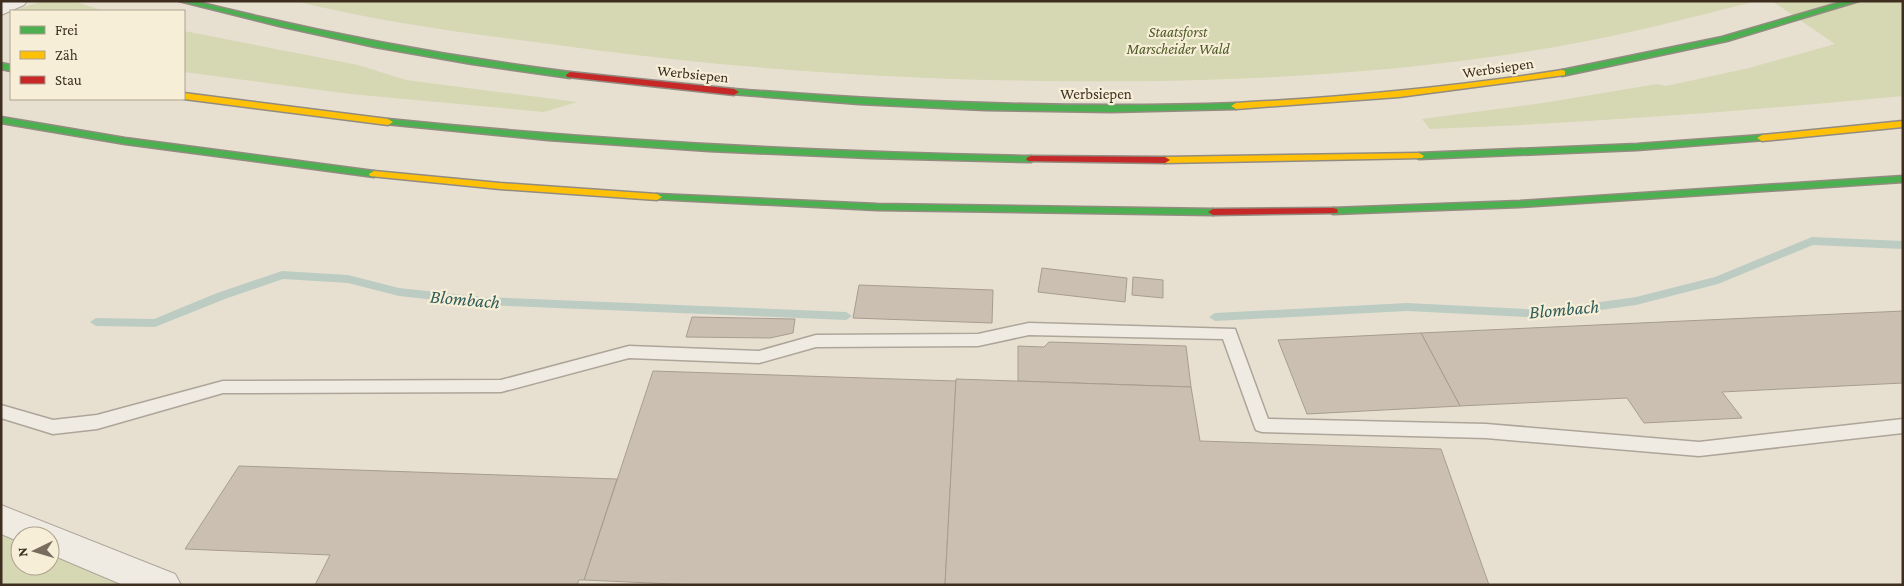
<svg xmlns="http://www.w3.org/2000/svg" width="1904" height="586" font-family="'Crimson Pro',serif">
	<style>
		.green { fill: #d6d7b3 }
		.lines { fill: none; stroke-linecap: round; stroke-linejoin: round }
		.stream { fill: #bcccc2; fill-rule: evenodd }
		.building { fill: #cbbfb2; stroke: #a89c90 }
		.lane-casing { stroke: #ada599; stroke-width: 3 }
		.street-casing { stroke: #ada599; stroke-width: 2 }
		.fast-casing { stroke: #928b80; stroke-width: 3 }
		.slow-casing { stroke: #928b80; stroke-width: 3 }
		.jam-casing { stroke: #928b80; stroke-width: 3 }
		.lane { fill: #efebe3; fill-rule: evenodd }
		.street { fill: #efebe3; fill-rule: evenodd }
		.fast { fill: #4caf50; fill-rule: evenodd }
		.slow { fill: #ffc107; fill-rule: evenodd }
		.jam { fill: #c62828; fill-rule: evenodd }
		.labels { text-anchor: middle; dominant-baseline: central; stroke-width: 4.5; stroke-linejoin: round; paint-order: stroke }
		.far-park-label { font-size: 15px; font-style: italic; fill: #4d5a26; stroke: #f7eed8 }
		.far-street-label { font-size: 15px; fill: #3d2e20; stroke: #f7eed8 }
		.water-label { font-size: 19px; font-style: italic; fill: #2f5d5a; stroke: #f7eed8 }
	</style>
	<rect width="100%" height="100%" fill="#e7e0d1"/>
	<g class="green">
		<path d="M43 1H74L104 11H12Z"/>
		<path d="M295 1H1757C1690 18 1623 35 1555 47 1387 76 1215 83 1045 81 892 79 739 69 587 49 490 36 391 25 295 1Z"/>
		<path d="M1772 1H1903V96C1745 111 1588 123 1430 129L1422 119 1543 103 1657 84 1666 86 1749 68 1835 44Z"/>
		<path d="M184 31 358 65 406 80 577 102 544 112 350 94 184 72Z"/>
		<path d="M1 534 20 541V566H50V553L133 585H1Z"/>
	</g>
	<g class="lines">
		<g class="stream">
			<path d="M1812 237 1903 241V249L1813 245 1718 284 1636 305 1544 318 1407 311 1215 321 1209 317 1215 313 1407 303 1544 310 1636 297 1715 277Z"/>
			<path d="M282 271 348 275 399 288 483 297 846 312 852 316 846 320 483 305 399 296 348 283 283 279 225 299 155 327 96 326 90 322 96 318 154 319 217 293Z"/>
		</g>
	</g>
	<g class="building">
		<path d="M1042 268 1127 278 1125 302 1038 292Z"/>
		<path d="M1133 277 1163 280V298L1132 295Z"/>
		<path d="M859 285 993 290 992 323 853 318Z"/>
		<path d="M1903 311V383L1722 392 1742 418 1644 423 1627 398 1460 406 1421 333Z"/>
		<path d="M692 317 795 319 793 333 770 338 686 337Z"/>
		<path d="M1421 333 1460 406 1307 414 1278 340Z"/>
		<path d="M1049 342 1186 346 1191 387 1018 381V346L1044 347Z"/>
		<path d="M653 371 956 381 945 585H696L584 580Z"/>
		<path d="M956 379 1191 387 1200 441 1441 449 1489 585H945Z"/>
		<path d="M239 466 617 479 584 580H579L577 585H315L330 555 185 549Z"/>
	</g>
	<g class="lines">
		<g class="lane-casing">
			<path id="lane" d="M1029 323 1235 329 1268 419 1486 424 1699 442 1903 419V433L1699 456 1486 438 1262 432 1256 430 1254 425 1223 339 1029 335 978 346 816 347 759 363 629 358 501 392 223 393 97 429 53 434 1 418V405L53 420 97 415 223 381 501 380 629 346 759 351 816 335 978 334Z"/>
		</g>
		<g class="street-casing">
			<g id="street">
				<path d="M1 1H27L24 5 1 15Z"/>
				<path d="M1 505 175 574 181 585H123L50 554V536H20V542L1 534Z"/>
			</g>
		</g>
		<g class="fast-casing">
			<g id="fast">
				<path d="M179 1H194C318 32 443 56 570 72L574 75 570 78 472 64 375 47 279 26Z"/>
				<path d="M1845 1H1859L1727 41 1562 76 1558 73 1562 70 1722 37Z"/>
				<path d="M1 63 11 65V71L1 69Z"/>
				<path d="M734 89C901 102 1068 109 1236 103L1241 106 1236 109 1111 112 985 110 859 104 731 94V90Z"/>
				<path d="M1 117 125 138 374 171 379 174 374 177 125 144 1 123Z"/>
				<path d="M388 119C602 141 816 152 1031 156L1036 159 1031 162 870 158 709 151 548 140 385 124 383 122Z"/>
				<path d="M1762 135 1765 136V140L1637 150 1419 159 1414 156 1419 153 1637 144Z"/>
				<path d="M1903 176V182L1520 207 1333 214 1328 211 1333 208 1520 201Z"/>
				<path d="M657 194 877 204 1213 209 1218 212 1213 215 877 210 653 199 652 197 653 195Z"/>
			</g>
		</g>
		<g class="slow-casing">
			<g id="slow">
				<path d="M1562 70 1565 71V75L1399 97 1236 109 1231 106 1236 103C1345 97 1454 87 1562 70Z"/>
				<path d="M184 93 388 119 393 122 388 125 184 99Z"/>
				<path d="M1903 121V127L1762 141 1757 138 1762 135Z"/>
				<path d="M1419 153 1424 156 1422 158 1165 163 1160 160 1165 157Z"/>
				<path d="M374 171 500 183 657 194 662 197 657 200 500 189 370 176 369 174Z"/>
			</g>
		</g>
		<g class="jam-casing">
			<g id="jam">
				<path d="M570 72 734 89 739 92 734 95 567 77 566 75Z"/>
				<path d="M1031 156 1165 157 1170 160 1165 163 1028 161 1026 159 1028 157Z"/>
				<path d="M1333 208 1337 209 1338 211 1337 213 1213 215 1208 212 1213 209Z"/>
			</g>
		</g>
		<use href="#lane" class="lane"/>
		<use href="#street" class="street"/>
		<use href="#fast" class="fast"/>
		<use href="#slow" class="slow"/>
		<use href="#jam" class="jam"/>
	</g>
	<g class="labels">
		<g class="far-park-label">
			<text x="1178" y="32">Staatsforst<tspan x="1178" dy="17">Marscheider Wald</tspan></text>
		</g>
		<g class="far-street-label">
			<text transform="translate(1498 68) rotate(-8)">Werbsiepen</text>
			<text transform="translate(693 74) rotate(6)">Werbsiepen</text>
			<text x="1096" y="94">Werbsiepen</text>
		</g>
		<g class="water-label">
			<text transform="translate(465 299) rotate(5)">Blombach</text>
			<text transform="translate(1564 309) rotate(-5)">Blombach</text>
		</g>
	</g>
	<rect width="1904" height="586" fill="none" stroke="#3d2e20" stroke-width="5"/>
	<rect x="10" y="10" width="175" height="90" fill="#f7eed8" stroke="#ada18e"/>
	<rect x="20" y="26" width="25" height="8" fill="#4caf50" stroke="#ada18e"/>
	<text x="55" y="35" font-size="15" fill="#3d2e20">Frei</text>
	<rect x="20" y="51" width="25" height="8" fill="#ffc107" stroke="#ada18e"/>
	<text x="55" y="60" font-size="15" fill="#3d2e20">Zäh</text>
	<rect x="20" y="76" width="25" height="8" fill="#c62828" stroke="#ada18e"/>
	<text x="55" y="85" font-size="15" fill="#3d2e20">Stau</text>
	<g transform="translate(35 551) rotate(265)"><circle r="24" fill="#f7eed8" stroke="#ada18e"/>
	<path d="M0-4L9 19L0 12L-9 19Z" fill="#786c5e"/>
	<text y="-8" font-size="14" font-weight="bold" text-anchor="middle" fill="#3d2e20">N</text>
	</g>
</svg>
